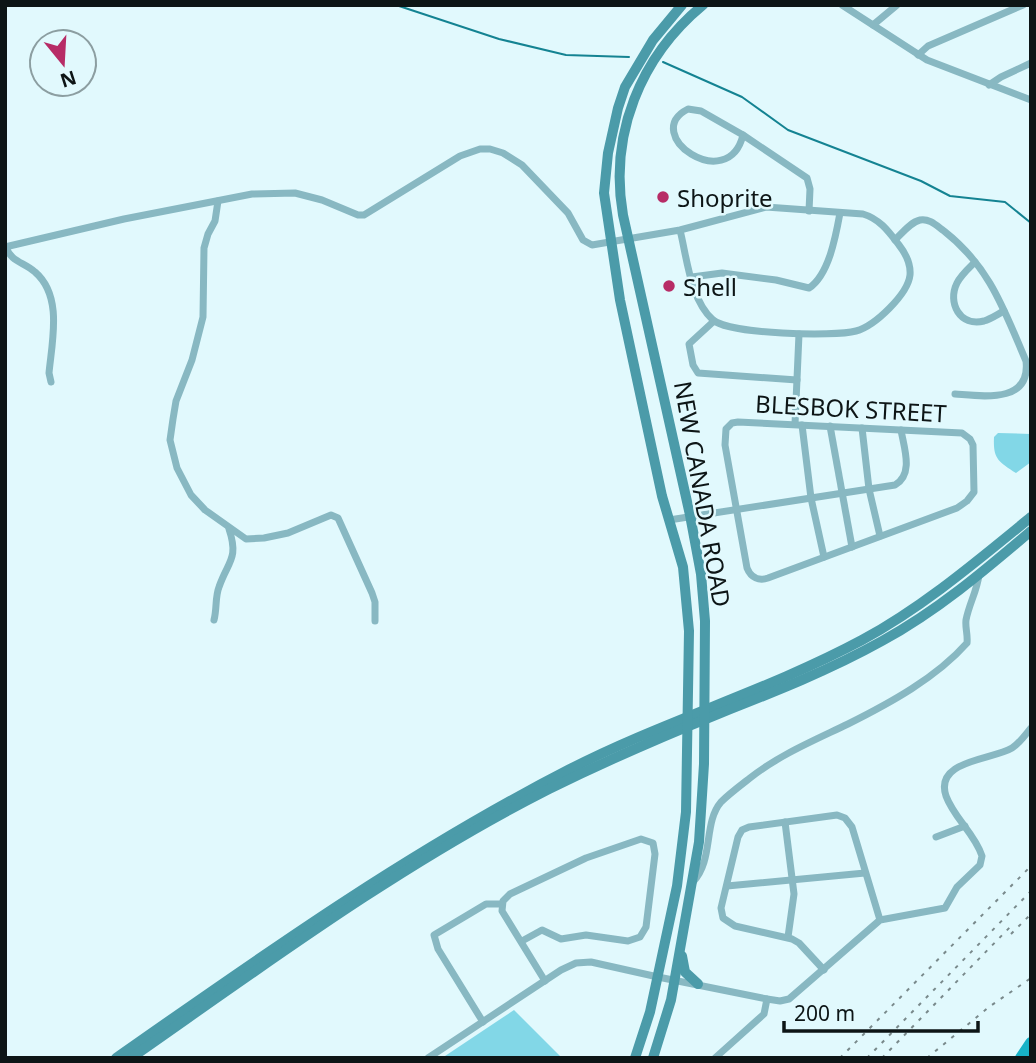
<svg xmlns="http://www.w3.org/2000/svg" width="1036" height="1063" font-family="'Noto Sans',sans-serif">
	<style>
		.green { fill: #82d7e7 }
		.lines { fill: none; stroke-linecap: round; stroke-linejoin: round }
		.stream { stroke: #148392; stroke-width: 2 }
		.river { stroke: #17b2c7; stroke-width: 12 }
		.minor { stroke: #88b8c2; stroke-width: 7 }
		.secondary { stroke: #4b9ba9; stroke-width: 10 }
		.rail { stroke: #79898b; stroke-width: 2; stroke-dasharray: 3.5 7; stroke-linecap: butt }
		.poi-dot { fill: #b72c66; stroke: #e1f9fd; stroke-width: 2.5 }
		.labels { text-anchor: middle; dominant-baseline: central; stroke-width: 5; stroke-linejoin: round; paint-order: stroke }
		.poi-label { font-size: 24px; fill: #0d1516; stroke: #e1f9fd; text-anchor: start }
		.street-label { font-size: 24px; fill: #0d1516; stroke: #e1f9fd }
	</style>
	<rect width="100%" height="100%" fill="#e1f9fd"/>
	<g class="green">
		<path d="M998 433 1031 434V462L1016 473C998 461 993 459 994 437Z"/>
		<path d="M514 1010 562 1058H442Z"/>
	</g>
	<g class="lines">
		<g class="stream">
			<path d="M396 5 499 39 566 55 629 57"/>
			<path d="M663 62 742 97 788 130 921 181 950 196 1005 202 1031 223"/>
		</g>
		<path class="river" d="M1021 1058 1031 1043"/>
		<g class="minor">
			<path d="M842 5 927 60 1031 100"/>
			<path d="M873 25 897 5"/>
			<path d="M918 55 928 46 1023 5"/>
			<path d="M989 85 1001 77 1031 63"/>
			<path d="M688 109 701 111 743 135C728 196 639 134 688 109Z"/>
			<path d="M743 135 807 178 810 189 809 211"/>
			<path d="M218 201 215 221 208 234 204 248 203 317 192 360 176 401 173 419 170 440 177 468 191 495 205 510 246 539 264 538 288 533 331 515 338 518 372 593 375 602V621"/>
			<path d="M895 240C902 233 911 222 920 220 929 218 937 226 944 231 990 267 1004 310 1026 361 1031 404 982 396 955 394"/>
			<path d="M5 247 124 219 252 194 295 193 322 200 358 215H364L460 156 480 149H490L503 153 522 165 568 213 583 240 592 245 680 230 766 207 863 214C880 219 889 232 899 245 906 254 911 263 910 275 908 294 875 326 856 331 834 337 729 334 713 320 690 299 687 258 680 230"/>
			<path d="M6 247C11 262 24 262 35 272 63 296 52 341 49 373L51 382"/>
			<path d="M975 262C969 268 961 275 957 283 947 303 960 327 984 321 991 319 998 314 1004 311"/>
			<path d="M692 277 722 273 776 280 809 288C829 275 836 235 840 213"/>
			<path d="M714 321 689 344 693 365 698 373 797 380"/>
			<path d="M738 422 962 433 970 439 973 445 974 492 967 501 957 508 768 578C759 581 751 578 747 568L725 445 726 429 732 423Z"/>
			<path d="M795 424 799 334"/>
			<path d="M802 425 811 498 824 557"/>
			<path d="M830 426 852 547"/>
			<path d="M862 428 869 489 880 536"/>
			<path d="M669 520 895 485C914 474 904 448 901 430"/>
			<path d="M214 620C217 609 215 597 219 587 228 561 239 559 229 529"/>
			<path d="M785 822 794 894 788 937"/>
			<path d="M936 837 965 826"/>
			<path d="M693 882C714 860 703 823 721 802 729 794 741 785 750 778 779 755 815 740 848 724 890 703 936 678 967 643 968 634 965 628 966 620 969 604 977 591 979 575"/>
			<path d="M727 886 865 873"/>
			<path d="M522 941 542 930 561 939 586 935 628 941 640 937 646 927 655 854 653 843 641 839 586 858 510 894 503 901 502 911 545 981"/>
			<path d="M824 970 799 943 792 939 735 926 723 918 721 908 738 837 742 830 749 827 837 815 845 818 852 827 880 920"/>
			<path d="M483 1022 438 949 434 935 486 904H501"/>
			<path d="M428 1058 561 970 576 963 591 962 658 977 767 999 780 1001 789 999 880 920 945 908 957 887 980 865 982 856C975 834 954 818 946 796 934 760 992 760 1012 748 1020 743 1025 735 1031 728"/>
			<path d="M715 1058 764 1014 767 999"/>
		</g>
		<g class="secondary">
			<path d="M682 956 685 972 698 984"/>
			<path d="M116 1058C263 955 408 852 568 770 663 721 767 691 862 640 923 607 977 561 1031 517"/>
			<path d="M131 1058C267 963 401 864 549 789 604 762 661 737 718 714 774 692 830 670 882 641 937 611 984 571 1031 531"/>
			<path d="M635 1058 650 1012 677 886 686 812 689 631 683 567 662 496 620 300 604 193 608 153 618 108 625 87 653 40 682 5"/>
			<path d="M653 1058 671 1000 699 842 704 764 705 621 701 574 690 515 623 215C609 135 640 57 703 5"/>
		</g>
		<g class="rail">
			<path d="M1011 934 1031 914"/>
			<path d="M840 1058 1031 866"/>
			<path d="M867 1058 1031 891"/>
			<path d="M882 1058 1014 923"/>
			<path d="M927 1058 989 1007 1031 978"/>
		</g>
	</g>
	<g class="poi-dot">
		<circle cx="663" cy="197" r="7"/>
		<circle cx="669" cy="286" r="7"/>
	</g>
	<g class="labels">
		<g class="poi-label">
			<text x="677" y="197">Shoprite</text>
			<text x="683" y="286">Shell</text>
		</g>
		<g class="street-label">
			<text transform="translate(851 408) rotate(3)">BLESBOK STREET</text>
			<text transform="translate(703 494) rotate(80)">NEW CANADA ROAD</text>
		</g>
	</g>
	<rect width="1036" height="1063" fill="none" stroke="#0d1516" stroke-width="14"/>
	<g transform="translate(63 63) rotate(162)"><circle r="33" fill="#e1f9fd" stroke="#8c9ea1" stroke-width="2"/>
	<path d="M0-5L12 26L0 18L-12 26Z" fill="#b72c66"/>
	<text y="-10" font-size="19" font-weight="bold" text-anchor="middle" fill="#0d1516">N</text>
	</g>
	<path d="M784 1021v10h194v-10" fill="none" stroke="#0d1516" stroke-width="3.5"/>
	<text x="794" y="1021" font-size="21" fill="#0d1516" stroke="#e1f9fd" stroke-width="5" paint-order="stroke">200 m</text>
</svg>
